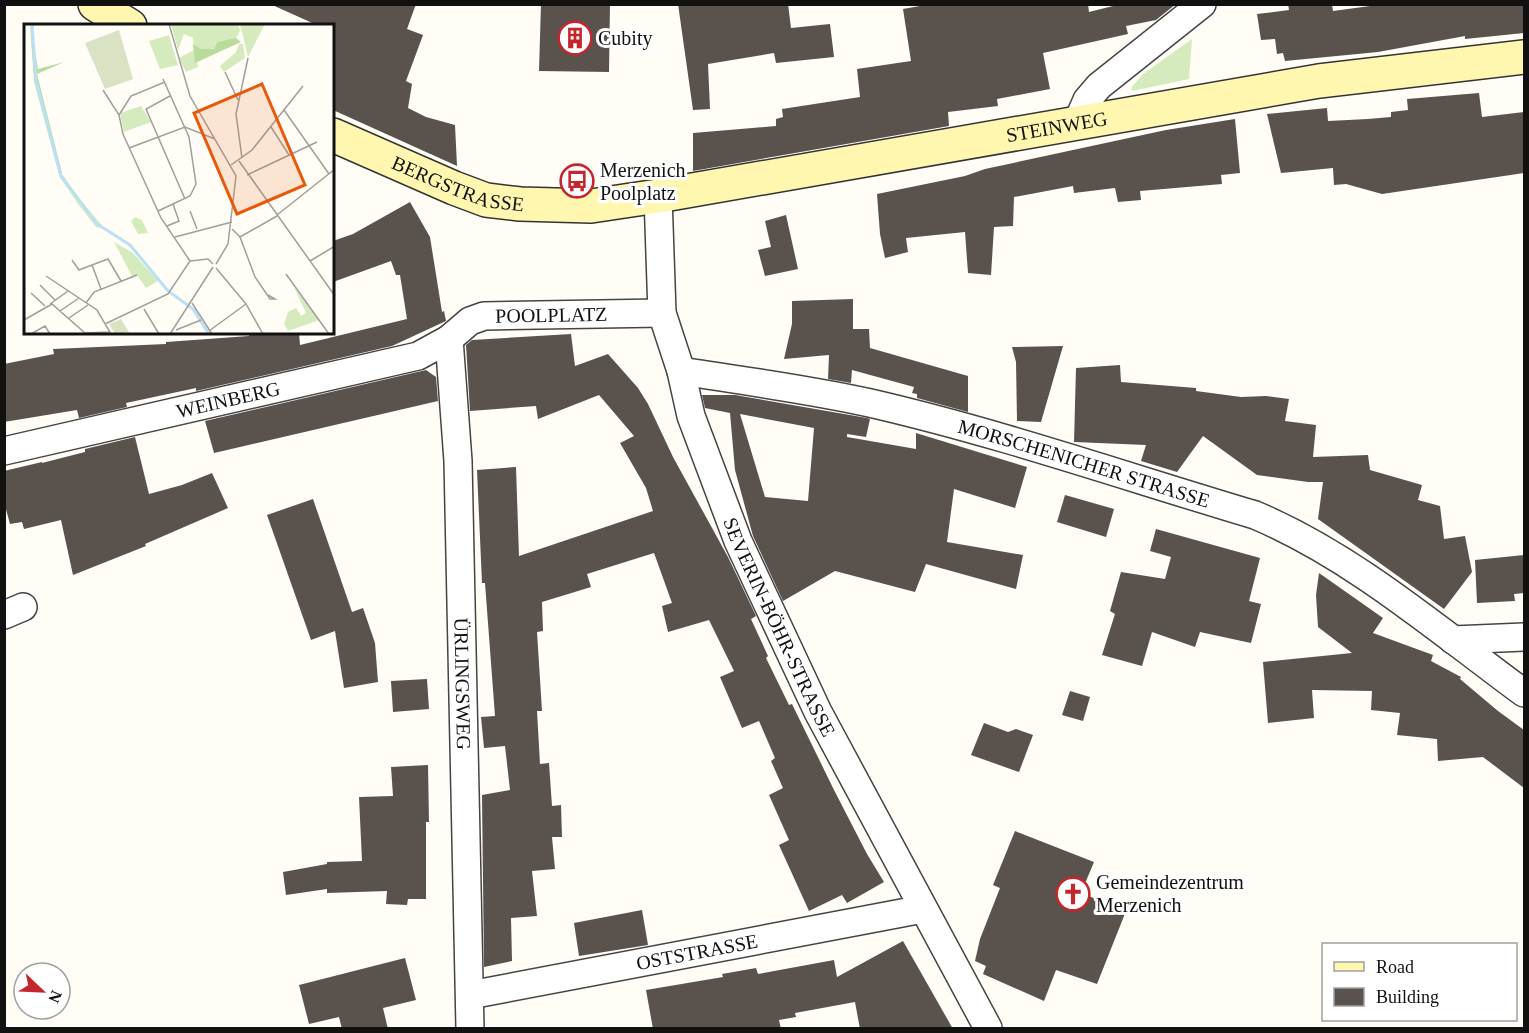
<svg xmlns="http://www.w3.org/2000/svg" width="1529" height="1033" font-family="Georgia,serif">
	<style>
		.green { fill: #d5ebbd }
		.building { fill: #5a524d; fill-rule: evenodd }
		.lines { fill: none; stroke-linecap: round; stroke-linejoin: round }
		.street-casing { stroke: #444; stroke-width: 30 }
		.secondary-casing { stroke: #333; stroke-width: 36 }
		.street { stroke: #fff; stroke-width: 27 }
		.secondary { stroke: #fff6b0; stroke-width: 33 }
		.labels { text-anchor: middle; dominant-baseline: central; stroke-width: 6; stroke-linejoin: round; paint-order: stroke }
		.poi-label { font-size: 20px; fill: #111; stroke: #fff; text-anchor: start }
		.street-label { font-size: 20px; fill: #111; stroke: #fff }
		.inset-river { fill: none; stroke: #b9e0f7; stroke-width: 3 }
		.inset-road { fill: none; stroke: #a09f9a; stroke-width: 1.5 }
		.view { fill: #e8590c; fill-opacity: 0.15; stroke: #e8590c; stroke-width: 3 }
		.inset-edge { fill: none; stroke: #111; stroke-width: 3 }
	</style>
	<rect width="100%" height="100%" fill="#fffdf5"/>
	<path class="green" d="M1192 39 1189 79 1132 91 1131 88 1143 74Z"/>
	<g class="building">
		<path d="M270 4H416L407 29 423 35 406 81 412 84 408 108 426 117 455 125 457 166 333 110V26H319Z"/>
		<path d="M541 4H610L609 72 539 71Z"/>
		<path d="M678 4H788L791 28 830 24 834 57 776 63 774 53 708 64 710 109 693 110Z"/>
		<path d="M931 4H1088L1089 12 1121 4H1176L1156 20 1126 26 1128 34 1043 53 1050 89 997 99 998 106 948 112 949 126 693 171V133L776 126V119L783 117 782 109 860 97 857 69 911 61 903 9Z"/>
		<path d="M1288 4H1332L1333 11 1385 4H1524V33L1465 39V36L1378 52 1285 61 1283 53 1277 54 1275 39 1261 40 1257 14 1289 10Z"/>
		<path d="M1479 93 1482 117 1524 112V173L1382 194 1346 184 1334 185 1333 168 1281 173 1267 114 1327 108 1328 121 1368 119 1391 117V112L1408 110 1407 99Z"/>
		<path d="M1235 119 1240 173 1221 175 1222 184 1140 191 1141 200 1118 202 1115 188 1074 193 1073 186 1014 197 1013 226 994 227 991 275 968 273 965 232 906 238 908 252 885 258 880 234 877 194 965 176 985 169 1166 130Z"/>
		<path d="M410 202 430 237 442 312 444 311 446 321 392 346 196 391V388L126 403 127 407 79 418 77 410 4 422V364L54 354 53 349 166 344V342L249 336V333H299L300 345 407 319 400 275H396L391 261 333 282V241L353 234Z"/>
		<path d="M786 215 798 269 765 276 758 250 771 247 765 221Z"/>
		<path d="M853 299V329H869L870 348 968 376V412L917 398V394L912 393 914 387 852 370 851 383 828 379 829 355 784 359 792 324V301Z"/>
		<path d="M571 334 575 366 608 354 638 388 648 404 673 457 728 557 756 616 751 619 768 656 766 658 789 705 792 704 834 790 867 854 884 882 847 903 842 895 809 911 779 845 789 840 769 795 783 788 771 761 775 758 759 721 742 728 720 677 734 671 709 620 668 632 662 606 672 603 654 553 587 574 591 587 542 602 543 631 537 632 542 711H537L540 764 549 763 552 806 561 805 562 837H552L555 869 532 871 537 916 511 918 512 961 484 967 482 795 510 790 505 746 484 748 481 717 495 716 485 583H482L477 470 516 467 519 556 653 511 646 488 620 443 634 436 599 395 538 419 536 406 470 411 466 345 472 340Z"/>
		<path d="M1063 346 1041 422 1017 421 1016 362 1012 347Z"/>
		<path d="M1120 365 1121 382 1196 388V391L1241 397 1266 396 1289 399 1285 421 1316 425 1313 457 1368 455 1370 470 1422 485 1418 500 1440 506 1444 539 1465 536 1472 572 1444 609 1318 519 1323 482H1308L1257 475 1203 436 1177 472 1141 461 1146 445 1074 442 1076 368Z"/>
		<path d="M426 370 436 377 438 401 214 453 205 421Z"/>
		<path d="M702 395H735L867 418 870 419 866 437 847 434V437L916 449V433L1027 467 1015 508 954 489 947 542 1023 555 1016 589 926 564 915 592 835 571 783 601 753 536 735 470 730 413 705 408ZM740 414 814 428 808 501 765 497Z"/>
		<path d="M135 437 149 494 182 485 212 473 228 508 145 544 146 546 73 575 61 520 24 529 22 522 10 524 4 502V471L42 462V463L85 452V449Z"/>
		<path d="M1065 495 1114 509 1106 537 1057 522Z"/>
		<path d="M313 499 352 612 363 608 375 643 378 682 344 688 335 631 311 640 267 515Z"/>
		<path d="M1156 529 1260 558 1249 601 1261 604 1251 643 1200 632 1195 647 1152 632 1142 666 1102 655 1115 614 1110 611 1121 572 1165 579 1171 557 1150 551Z"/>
		<path d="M1524 555V593L1514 594 1515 601 1477 603 1475 560Z"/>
		<path d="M1319 573 1383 618 1373 633 1433 655 1431 661 1461 677 1460 679 1498 711 1524 730V788L1483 757 1438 761 1437 739 1397 735 1400 713 1371 710 1372 691 1312 690 1314 718 1268 723 1263 662 1352 653 1318 627 1316 595Z"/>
		<path d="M427 679 429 709 393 712 391 681Z"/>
		<path d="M1070 691 1090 697 1083 721 1062 715Z"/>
		<path d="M984 723 1008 732 1016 729 1033 735 1019 772 971 755Z"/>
		<path d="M428 765 429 822H426V899H408L407 905 386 904 387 891 327 893V889L286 895 283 872 327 864V862L362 861 359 797 393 796 391 767Z"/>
		<path d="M1015 831 1094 862 1081 893 1126 911 1097 984 1056 970 1044 1001 983 974 986 966 975 961 980 939 1000 888 993 885Z"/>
		<path d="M642 910 648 945 579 956 574 923Z"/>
		<path d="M903 941 953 1029H860L855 1002 795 1013 796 1017 779 1020 781 1029H653L646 990 723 977 722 974 756 968 758 974 834 960 837 977Z"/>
		<path d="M405 958 416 1000 383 1008 388 1029H342L339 1017 309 1024 299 985Z"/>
	</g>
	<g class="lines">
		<g class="street-casing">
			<g id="street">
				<path d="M1077 123 1087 100 1099 86 1202 4"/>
				<path id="s1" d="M658 196 662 313 681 371 691 416 738 541 818 712 988 1028"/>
				<path id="s2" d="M449 339 458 461 470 1028"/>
				<path id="s3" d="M681 371C744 381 807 389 870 403 1000 433 1127 477 1255 515 1354 557 1438 630 1524 693"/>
				<path id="s4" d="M4 451 418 356 449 339 470 321 484 316 662 313"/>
				<path d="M4 615 23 607"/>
				<path d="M1453 640 1524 637"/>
				<path id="s5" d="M470 995 923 909"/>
			</g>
		</g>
		<g class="secondary-casing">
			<g id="secondary">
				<path d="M95 4 130 26"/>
				<path id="s6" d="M333 135 454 188 486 200 520 204 591 206 658 196 1319 81 1524 57"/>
			</g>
		</g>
		<use href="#street" class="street"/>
		<use href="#secondary" class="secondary"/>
	</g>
	<defs>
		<g id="building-ring" transform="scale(1.725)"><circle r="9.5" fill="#fff" stroke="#c4262e" stroke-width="1.5"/><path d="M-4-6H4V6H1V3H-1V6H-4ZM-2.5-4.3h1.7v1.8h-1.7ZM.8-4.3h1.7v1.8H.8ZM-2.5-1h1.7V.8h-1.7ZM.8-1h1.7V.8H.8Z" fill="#c4262e"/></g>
		<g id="bus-ring" transform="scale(1.725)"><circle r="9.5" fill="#fff" stroke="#c4262e" stroke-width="1.5"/><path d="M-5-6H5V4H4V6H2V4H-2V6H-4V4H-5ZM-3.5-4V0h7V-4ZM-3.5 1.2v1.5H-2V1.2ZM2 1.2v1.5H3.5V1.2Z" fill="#c4262e"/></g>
		<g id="church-ring" transform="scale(1.725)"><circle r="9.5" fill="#fff" stroke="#c4262e" stroke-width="1.5"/><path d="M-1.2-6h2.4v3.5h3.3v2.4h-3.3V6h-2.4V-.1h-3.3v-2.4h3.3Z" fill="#c4262e"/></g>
	</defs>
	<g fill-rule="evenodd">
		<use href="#building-ring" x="575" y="38"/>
		<use href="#bus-ring" x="577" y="181"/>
		<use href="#church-ring" x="1073" y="894"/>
	</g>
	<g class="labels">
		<g class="poi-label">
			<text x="598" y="38">Cubity</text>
			<text x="600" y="170">Merzenich<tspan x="600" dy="23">Poolplatz</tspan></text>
			<text x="1096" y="882">Gemeindezentrum<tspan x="1096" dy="23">Merzenich</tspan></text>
		</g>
		<g class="street-label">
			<text stroke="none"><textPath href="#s6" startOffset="744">STEINWEG</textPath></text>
			<text stroke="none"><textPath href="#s6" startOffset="135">BERGSTRASSE</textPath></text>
			<text stroke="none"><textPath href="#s4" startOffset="570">POOLPLATZ</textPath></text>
			<text stroke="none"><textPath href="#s4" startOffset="230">WEINBERG</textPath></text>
			<text stroke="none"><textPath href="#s3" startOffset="414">MORSCHENICHER STRASSE</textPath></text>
			<text stroke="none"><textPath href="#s1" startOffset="453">SEVERIN-BÖHR-STRASSE</textPath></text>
			<text stroke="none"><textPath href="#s2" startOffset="345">ÜRLINGSWEG</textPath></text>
			<text stroke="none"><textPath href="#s5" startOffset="231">OSTSTRASSE</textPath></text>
		</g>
	</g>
	<g transform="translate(24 24)">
		<rect width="310" height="310" fill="#fffdf5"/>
		<path d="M147 0H214L216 7 212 14 189 25 171 27 174 43 162 48 155 34 170 26 169 14 160 10 154 26ZM216 0H241L224 33ZM145 11 154 41 136 45 125 17ZM215 20H219L221 34 200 48 196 42 212 28ZM117 82 127 98 100 108 96 89ZM39 151 52 171 81 205 72 203 54 180 35 152ZM111 193 118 196 124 209 114 210 107 197ZM90 218 109 229 134 257 122 264 113 251 108 252ZM270 263 295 296 264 307 260 300 264 288 272 284 277 292 282 289Z" fill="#d5ebbd"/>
		<path d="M6 0 14 45 40 38 13 50 38 149 35 150 10 57ZM212 14 217 18 171 39 169 20 177 25H190L194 18Z" fill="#b9dc9c"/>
		<path d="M95 6 109 55 81 65 61 19ZM97 295 106 310H91L85 300Z" fill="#d9e3c4"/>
		<path class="inset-river" d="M8 0 12 57 37 152 73 200 106 221 144 267 169 285 185 310"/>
		<path class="inset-road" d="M145 0 166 72 212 152 204 220 192 240M201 48 214 76M79 66 95 91 99 110 137 194 166 237M146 72 122 85 161 175M260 86 305 150M95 91 107 72 141 58M247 103 265 131M105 124 161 103 191 115M218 134 212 90 224 34M215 137 311 272M207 141 228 126 279 62M223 151 293 118M134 187 166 172 172 160 165 113 139 55M166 187 173 205M253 191 311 145M143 202 155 197 149 180M208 205 216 213 231 253 246 275H251L244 271M151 213 208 198M216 213 253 192M48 236 55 246 68 241M166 237 184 235 189 240M286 237 311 222M192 244 222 280 239 310M262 250 305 310M22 252 73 286 87 310M16 261 31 276M77 265 68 241 84 235 97 257M7 269 21 282M62 279 70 268 113 251M168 279 188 310M26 280 44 267M120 285 135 310M36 287 55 274M45 294 64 281M0 296 28 280 61 309 85 308M81 300 144 270 166 237M152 306 177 296M185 307 222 280M7 310 21 302 26 310M146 310 189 243"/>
		<path class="view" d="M238 60 281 161 213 190 170 89Z"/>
		<rect width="310" height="310" class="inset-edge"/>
	</g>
	<rect width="1529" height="1033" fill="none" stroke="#111111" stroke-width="12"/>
	<rect x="1322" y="943" width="195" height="78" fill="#ffffff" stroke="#a0a0a0" stroke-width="1.5"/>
	<rect x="1334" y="962" width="30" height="9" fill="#fff6b0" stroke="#a0a0a0" stroke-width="1.5"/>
	<text x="1376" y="973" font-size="18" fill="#111111">Road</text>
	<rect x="1334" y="988" width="30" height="18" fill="#5a524d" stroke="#a0a0a0" stroke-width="1.5"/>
	<text x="1376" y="1003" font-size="18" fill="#111111">Building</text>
	<g transform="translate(42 991) rotate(113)"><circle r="28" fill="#ffffff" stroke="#a0a0a0" stroke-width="1.5"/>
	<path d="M0-4.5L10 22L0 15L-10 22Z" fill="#c4262e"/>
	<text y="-9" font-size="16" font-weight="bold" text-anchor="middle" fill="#111111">N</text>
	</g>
</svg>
